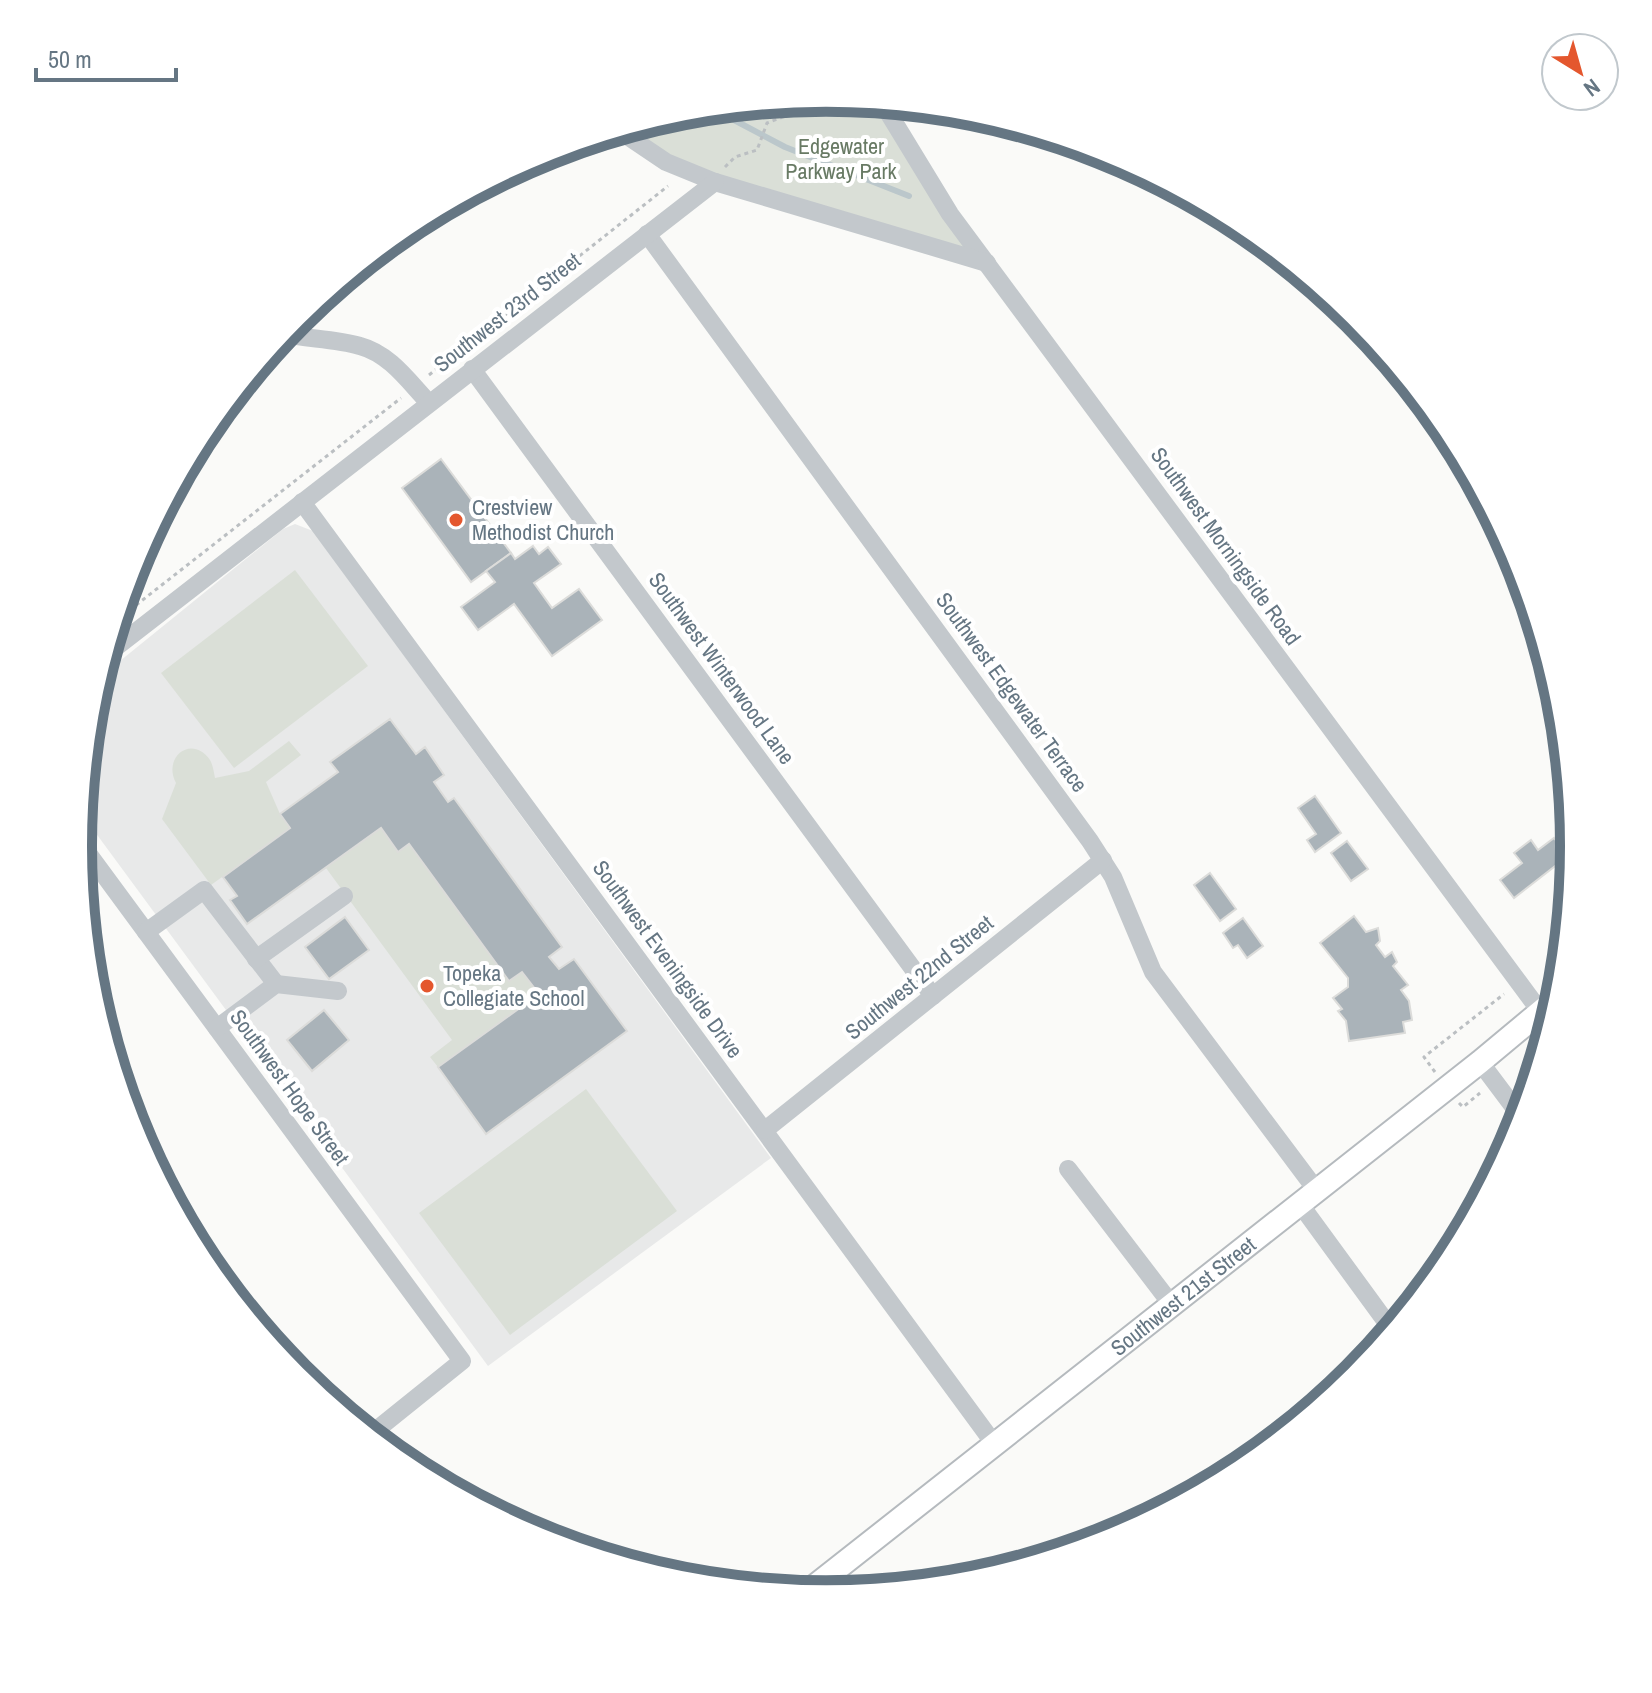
<svg xmlns="http://www.w3.org/2000/svg" width="1652" height="1693" font-family="'Archivo Narrow',sans-serif">
	<style>
		.built { fill: #e8e9e9 }
		.green { fill: #dadfd7 }
		.lines { fill: none; stroke-linecap: round; stroke-linejoin: round }
		.stream { stroke: #bbc7cb; stroke-width: 6 }
		.building { fill: #aab3b9; stroke: #dcdcda; stroke-width: 2 }
		.major-casing { stroke: #b5babe; stroke-width: 26 }
		.path { stroke: #bbbfc2; stroke-width: 3; stroke-dasharray: 4 4; stroke-linecap: butt }
		.minor { stroke: #c3c8cc; stroke-width: 18 }
		.major { stroke: #fff; stroke-width: 22 }
		.poi-dot { fill: #e4572e; stroke: #fff; stroke-width: 3 }
		.labels { text-anchor: middle; dominant-baseline: central; stroke-width: 8; stroke-linejoin: round; paint-order: stroke }
		.park-label { font-size: 22px; fill: #687a64; stroke: #fff }
		.street-label { font-size: 22px; fill: #657683; stroke: #fff }
		.poi-label { font-size: 22px; fill: #657683; stroke: #fff; text-anchor: start }
		.rim { fill: none; stroke: #657683; stroke-width: 10 }
	</style>
	<rect width="100%" height="100%" fill="#fafaf8"/>
	<path class="built" d="M295 524 313 531 771 1158 488 1366 81 813 92 700 99 678 283 529Z"/>
	<g class="green">
		<path d="M826 99 869 103 884 117 987 263 715 182 620 131 681 113Z"/>
		<path d="M295 570 368 666 234 768 161 673Z"/>
		<path d="M289 741 301 755 266 782 280 814 290 828 211 885 162 819 176 783C162 757 192 734 210 760 213 765 214 773 215 778L249 771Z"/>
		<path d="M381 828 398 851 409 844 509 981 522 972 539 994 438 1067 430 1057 452 1040 326 868Z"/>
		<path d="M586 1089 677 1211 510 1335 419 1213Z"/>
	</g>
	<g class="lines">
		<path class="stream" d="M709 110 734 120 785 147 909 196"/>
	</g>
	<g class="building">
		<path d="M441 459 511 553 471 582 402 488Z"/>
		<path d="M533 546 539 554 548 547 561 564 534 583 552 608 579 589 602 620 552 656 514 604 478 630 461 607 495 582 486 571 511 553 515 559Z"/>
		<path d="M390 719 416 754 425 747 444 775 434 782 448 802 454 798 562 947 549 957 559 969 574 959 627 1031 486 1134 438 1067 539 994 522 972 509 981 409 844 398 852 381 828 247 924 230 900 237 896 223 877 290 828 280 814 338 772 330 762Z"/>
		<path d="M1315 796 1341 833 1315 852 1307 840 1316 834 1298 808Z"/>
		<path d="M1554 838 1568 856 1514 898 1500 880 1522 863 1514 853 1531 840 1538 850Z"/>
		<path d="M1347 841 1368 869 1351 881 1331 853Z"/>
		<path d="M1210 873 1236 909 1220 921 1194 885Z"/>
		<path d="M1354 916 1366 932 1378 928 1380 941 1376 945 1385 957 1392 952 1397 962 1393 966 1408 985 1401 990 1409 1001 1412 1020 1403 1022 1405 1033 1349 1041 1346 1021 1338 1011 1342 1009 1333 998 1348 987V978L1320 943Z"/>
		<path d="M345 917 369 950 329 979 305 947Z"/>
		<path d="M1243 918 1263 946 1247 958 1238 945 1233 948 1223 933Z"/>
		<path d="M324 1010 349 1040 312 1071 287 1040Z"/>
	</g>
	<g class="lines">
		<g class="major-casing">
			<g id="major">
				<path id="s1" d="M806 1593 1480 1062 1558 997"/>
			</g>
		</g>
		<g class="path">
			<path d="M725 167 735 157 757 150 767 123 830 99"/>
			<path d="M429 375 668 186"/>
			<path d="M117 620 401 398"/>
			<path d="M1435 1072 1424 1057 1504 994"/>
			<path d="M1459 1103 1463 1107 1480 1093"/>
		</g>
		<g class="minor">
			<path d="M883 104 950 214 1540 1011"/>
			<path d="M620 131 666 162 715 182 987 263"/>
			<path d="M647 234 1090 841 1113 877 1153 972 1317 1191"/>
			<path d="M284 334C309 339 336 339 360 346 390 354 409 382 429 403"/>
			<path d="M472 369 933 996"/>
			<path d="M302 502 995 1445"/>
			<path d="M106 655 715 182"/>
			<path d="M79 841 462 1361 370 1435"/>
			<path d="M146 932 204 890 276 984"/>
			<path d="M256 959 344 896"/>
			<path d="M217 1028 276 984 338 991"/>
			<path d="M1480 1062 1522 1118"/>
			<path d="M765 1130 1103 860"/>
			<path d="M1068 1169 1172 1305"/>
			<path d="M1300 1204 1392 1330"/>
		</g>
		<use href="#major" class="major"/>
	</g>
	<g class="poi-dot">
		<circle cx="456" cy="520" r="8"/>
		<circle cx="427" cy="986" r="8"/>
	</g>
	<g class="labels">
		<g class="park-label">
			<text x="841" y="146">Edgewater<tspan x="841" dy="25">Parkway Park</tspan></text>
		</g>
		<g class="street-label">
			<text transform="translate(507 312) rotate(-38)">Southwest 23rd Street</text>
			<text transform="translate(1226 546) rotate(54)">Southwest Morningside Road</text>
			<text transform="translate(722 668) rotate(54)">Southwest Winterwood Lane</text>
			<text transform="translate(1012 692) rotate(54)">Southwest Edgewater Terrace</text>
			<text transform="translate(668 959) rotate(54)">Southwest Eveningside Drive</text>
			<text transform="translate(919 977) rotate(-39)">Southwest 22nd Street</text>
			<text transform="translate(290 1087) rotate(54)">Southwest Hope Street</text>
			<text stroke="none"><textPath href="#s1" startOffset="480">Southwest 21st Street</textPath></text>
		</g>
		<g class="poi-label">
			<text x="472" y="507">Crestview<tspan x="472" dy="25">Methodist Church</tspan></text>
			<text x="443" y="973">Topeka<tspan x="443" dy="25">Collegiate School</tspan></text>
		</g>
	</g>
	<path d="M0 0H1652V1693H0ZM92 846a734 734 0 1 1 1468 0a734 734 0 1 1-1468 0Z" fill="#fff" fill-rule="evenodd"/>
	<path class="rim" d="M92 846a734 734 0 1 1 1468 0a734 734 0 1 1-1468 0Z"/>
	<g transform="translate(1580 72) rotate(143)"><circle r="38" fill="#ffffff" stroke="#c1c8cd" stroke-width="2"/>
	<path d="M0-6L14 30L0 20L-14 30Z" fill="#e4572e"/>
	<text y="-12" font-size="22" font-weight="bold" text-anchor="middle" fill="#657683">N</text>
	</g>
	<path d="M36 68v12h140v-12" fill="none" stroke="#657683" stroke-width="4"/>
	<text x="48" y="68" font-size="24" fill="#657683" stroke="#ffffff" stroke-width="6" paint-order="stroke">50 m</text>
</svg>
